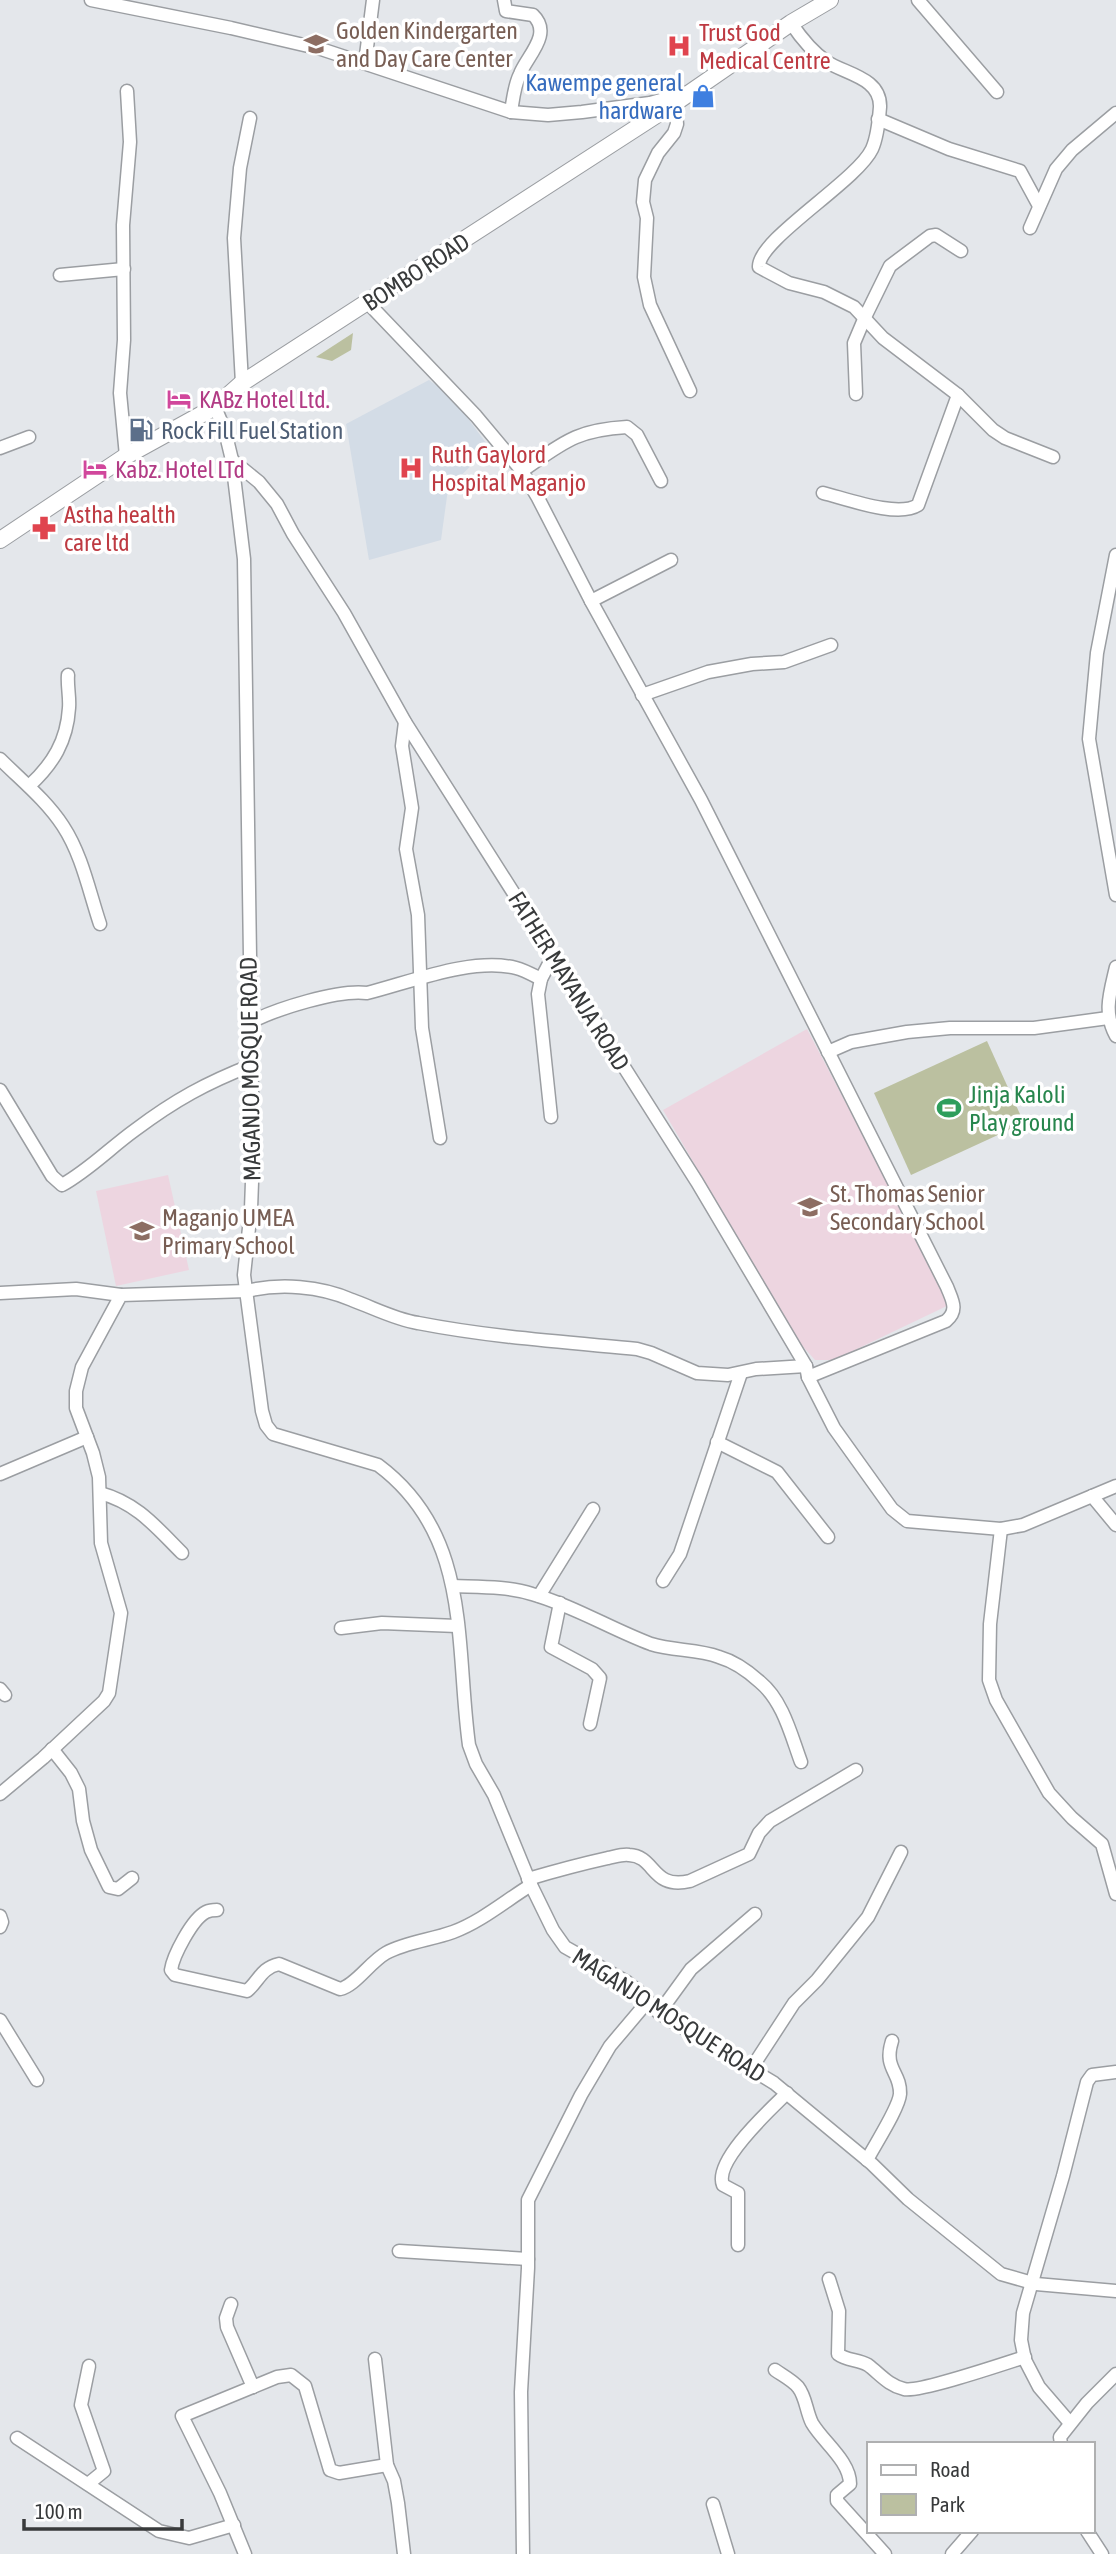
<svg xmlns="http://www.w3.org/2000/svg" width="1116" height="2554" font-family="'Asap Condensed',sans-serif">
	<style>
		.built { fill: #d3dce6 }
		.education { fill: #edd5e0 }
		.green { fill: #bbc0a0 }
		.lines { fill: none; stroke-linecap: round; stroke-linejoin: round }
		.minor-casing { stroke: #9b9ea2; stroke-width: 15 }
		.major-casing { stroke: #9b9ea2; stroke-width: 18 }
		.minor { stroke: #fff; stroke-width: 12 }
		.major { stroke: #fff; stroke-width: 16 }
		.labels { text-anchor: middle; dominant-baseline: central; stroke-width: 7; stroke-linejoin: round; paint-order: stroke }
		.education-label { font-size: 24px; fill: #785e54; stroke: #fff; text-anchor: start }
		.health-label { font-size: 24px; fill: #be3a42; stroke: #fff; text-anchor: start }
		.shop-label { font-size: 24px; fill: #366cbe; stroke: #fff; text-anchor: end }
		.street-label { font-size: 24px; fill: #383a3b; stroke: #fff }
		.hotel-label { font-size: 24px; fill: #b23c85; stroke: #fff; text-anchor: start }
		.service-label { font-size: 24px; fill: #4e5e75; stroke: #fff; text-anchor: start }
		.leisure-label { font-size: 24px; fill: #27864d; stroke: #fff; text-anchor: start }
	</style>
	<rect width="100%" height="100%" fill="#e4e7eb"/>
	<path class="built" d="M429 380 452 397 489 447 448 489 441 540 369 560 346 424Z"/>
	<g class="education">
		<path d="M807 1029 951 1304 834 1360H815L797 1340 663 1110Z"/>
		<path d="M168 1175 189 1270 116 1286 96 1191Z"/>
	</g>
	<g class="green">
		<path d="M353 333 351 350 332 361 316 357Z"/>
		<path d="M987 1041 1024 1123 911 1175 874 1093Z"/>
	</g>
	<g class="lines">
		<g class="minor-casing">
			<g id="minor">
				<path d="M91 0 231 28 321 49 511 112 548 115 582 112 650 103 682 94"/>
				<path d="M504 0 506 11 533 15C553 34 527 56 520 74 514 86 513 100 511 112"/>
				<path d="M918 0 997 92"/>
				<path d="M791 23C801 38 811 51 827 62 846 74 881 78 880 107 879 120 877 138 872 149 857 181 757 240 759 267L789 283 824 292 854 307 883 338 958 395 993 430 1005 438 1053 457"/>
				<path d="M365 63 373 0"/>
				<path d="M675 103 677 124 674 133 658 153 645 180 643 202 647 218 644 277 650 305 690 391"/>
				<path d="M878 119 949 149 1020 171 1039 206"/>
				<path d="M1030 228 1056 169 1072 150 1116 113"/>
				<path d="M60 275 124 269"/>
				<path d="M368 303 476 416 522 471 538 498 591 601 701 800 947 1287C952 1300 959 1310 946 1321L808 1377"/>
				<path d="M242 383 234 238 240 168 250 118"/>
				<path d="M856 394 854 343 865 317 890 266 930 236 936 235 961 251"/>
				<path d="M215 407 225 431 232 460 244 559 253 1155 251 1209 244 1275 262 1411 266 1425 273 1434 378 1465C472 1535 455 1643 469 1745L476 1764 494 1795 531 1885 553 1930 565 1947 627 1982 642 1994 659 2013 774 2083 872 2164 908 2199 1001 2274 1036 2284 1116 2291"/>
				<path d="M0 448 29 437"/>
				<path d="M126 456 120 393 124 340 123 225 130 142 127 91"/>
				<path d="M232 460 259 482 277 504 293 534 344 613 405 722 697 1182 806 1366 808 1377 834 1428 892 1509 907 1521 1001 1529 1023 1525 1116 1486"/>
				<path d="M522 471C563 443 575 430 627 427L637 435 661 481"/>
				<path d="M823 493C847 499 898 518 918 505L958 395"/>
				<path d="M1116 555 1097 653 1089 739 1116 895"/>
				<path d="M591 601 671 560"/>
				<path d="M642 695 708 672 752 664 784 662 831 645"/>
				<path d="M405 722 402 746 412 808 406 849 418 915 422 1028 440 1138"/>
				<path d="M0 759C22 781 46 800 63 826 82 855 89 891 100 924"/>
				<path d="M29 786C53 764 67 741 69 708 70 697 67 686 68 675"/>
				<path d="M1116 967C1110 993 1103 1012 1116 1036"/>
				<path d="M251 1022C276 1009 339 989 367 993 411 982 472 957 516 968 524 970 533 975 541 979"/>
				<path d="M828 1052 851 1042 907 1032 950 1028H1034L1108 1018"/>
				<path d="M0 1090 52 1176 62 1185C89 1170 110 1148 135 1130 175 1100 206 1083 252 1065"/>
				<path d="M551 1117 538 994 541 979 553 956"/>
				<path d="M0 1293 76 1289 121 1295"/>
				<path d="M717 1442 777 1472 828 1537"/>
				<path d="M0 1474 87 1437"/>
				<path d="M100 1493C137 1503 156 1527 182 1553"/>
				<path d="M1092 1496 1116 1525"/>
				<path d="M1001 1529 990 1624 989 1680 996 1700 1049 1793 1072 1818 1102 1844 1116 1894"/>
				<path d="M663 1581 680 1554 741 1373"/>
				<path d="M453 1586C479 1587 507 1586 532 1594 574 1606 611 1629 651 1644 673 1651 698 1649 719 1657 733 1661 749 1672 760 1682 783 1701 791 1735 801 1762"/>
				<path d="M539 1596 593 1509"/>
				<path d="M560 1603 551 1647 592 1669 600 1678 590 1724"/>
				<path d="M341 1628 382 1623 457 1626"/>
				<path d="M0 1689 5 1695"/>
				<path d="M52 1749 71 1773 79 1789 83 1821 91 1850 109 1887 118 1889 132 1878"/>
				<path d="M0 1794 43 1758 104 1701 109 1693 121 1613 101 1543 99 1477 93 1453 76 1408V1391L82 1367 121 1295 247 1291C280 1283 320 1286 352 1300 374 1308 394 1319 418 1323 490 1337 563 1342 637 1349L651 1353 697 1373 728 1375 756 1369 806 1366"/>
				<path d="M528 1879C555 1871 581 1864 608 1858 614 1857 622 1854 629 1855 656 1856 651 1890 690 1881L749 1854 759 1833 770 1821 856 1770"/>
				<path d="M217 1910C214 1910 208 1911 206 1912 192 1919 173 1956 171 1970L175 1975 247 1991C259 1981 261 1968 279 1964L340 1989C355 1986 370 1962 386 1953 406 1942 431 1940 453 1932 482 1921 505 1901 531 1885"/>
				<path d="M0 1916 2 1922 0 1927"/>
				<path d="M659 2013 691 1969 755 1914"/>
				<path d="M0 2020 37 2080"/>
				<path d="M751 2069 794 2003 817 1980 868 1917 901 1852"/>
				<path d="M867 2160C874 2146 899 2108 900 2094 901 2072 883 2069 892 2041"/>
				<path d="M738 2245V2193L723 2185C713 2161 771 2109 787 2093"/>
				<path d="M399 2251 528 2259"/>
				<path d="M829 2279 839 2311 838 2354C847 2361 858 2359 868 2365 880 2374 888 2385 904 2389 918 2393 1006 2363 1025 2357"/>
				<path d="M231 2304 226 2318 227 2327 253 2387"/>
				<path d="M375 2359 387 2465 394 2481 398 2503 404 2554"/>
				<path d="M775 2370C782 2375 792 2380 798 2387 806 2397 806 2411 812 2423 823 2442 850 2461 850 2484L837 2495V2501L885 2554"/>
				<path d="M1070 2423 1039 2387 1025 2360 1021 2340 1023 2313 1063 2176 1087 2082 1092 2075 1116 2072"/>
				<path d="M17 2438 159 2531 189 2538 234 2525"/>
				<path d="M1061 2444 1060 2437 1087 2403 1116 2374"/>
				<path d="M88 2484 104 2471 81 2405 89 2366"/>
				<path d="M713 2504 728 2554"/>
				<path d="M1087 2531 1102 2554"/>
				<path d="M245 2554 220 2493 182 2416 277 2377 291 2375 305 2386 330 2470 339 2473 387 2465"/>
				<path d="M523 2554 521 2392 528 2268V2200L581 2095 610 2046 648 2001"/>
				<path d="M952 2554 972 2531"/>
			</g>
		</g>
		<g class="major-casing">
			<path id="major" d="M0 540 126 456 215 407 242 383 675 103 791 23 830 0"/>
		</g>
		<use href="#minor" class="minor"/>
		<use href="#major" class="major"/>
	</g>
	<defs>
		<g id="school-bare" transform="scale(1.89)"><path d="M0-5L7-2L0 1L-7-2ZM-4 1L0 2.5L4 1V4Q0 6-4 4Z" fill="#8d6e63" stroke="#fff" stroke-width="2.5" paint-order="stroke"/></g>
		<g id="hospital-bare" transform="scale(1.89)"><path d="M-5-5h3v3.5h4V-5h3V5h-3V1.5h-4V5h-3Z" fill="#e0444e" stroke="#fff" stroke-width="2.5" paint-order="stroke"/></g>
		<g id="shop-bare" transform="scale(1.89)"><path d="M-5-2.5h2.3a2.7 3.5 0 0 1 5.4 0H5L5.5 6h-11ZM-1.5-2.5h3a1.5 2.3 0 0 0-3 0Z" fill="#3f7fe0" stroke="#fff" stroke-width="2.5" paint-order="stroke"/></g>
		<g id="hotel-bare" transform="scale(1.89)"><path d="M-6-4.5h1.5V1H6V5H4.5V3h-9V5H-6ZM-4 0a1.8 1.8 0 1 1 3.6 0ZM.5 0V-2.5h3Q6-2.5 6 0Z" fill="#d1479c" stroke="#fff" stroke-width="2.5" paint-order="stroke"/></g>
		<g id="fuel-bare" transform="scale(1.89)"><path d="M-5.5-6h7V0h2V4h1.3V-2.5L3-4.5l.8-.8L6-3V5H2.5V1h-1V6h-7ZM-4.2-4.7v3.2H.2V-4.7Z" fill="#5c6f8a" stroke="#fff" stroke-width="2.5" paint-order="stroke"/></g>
		<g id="pharmacy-bare" transform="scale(1.89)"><path d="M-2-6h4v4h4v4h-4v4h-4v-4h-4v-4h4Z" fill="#e0444e" stroke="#fff" stroke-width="2.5" paint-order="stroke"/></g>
		<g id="stadium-bare" transform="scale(1.89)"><path d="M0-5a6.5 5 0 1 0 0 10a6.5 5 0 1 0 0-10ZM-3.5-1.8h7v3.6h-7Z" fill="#2e9e5b" stroke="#fff" stroke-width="2.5" paint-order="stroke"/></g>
	</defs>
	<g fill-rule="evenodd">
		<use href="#school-bare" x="316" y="44"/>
		<use href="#hospital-bare" x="679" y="46"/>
		<use href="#shop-bare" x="703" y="96"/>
		<use href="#hotel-bare" x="179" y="399"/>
		<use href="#fuel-bare" x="141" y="430"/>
		<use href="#hospital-bare" x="411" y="468"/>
		<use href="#hotel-bare" x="95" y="469"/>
		<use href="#pharmacy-bare" x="44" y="528"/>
		<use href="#stadium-bare" x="949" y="1108"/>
		<use href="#school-bare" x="810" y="1207"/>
		<use href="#school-bare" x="142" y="1231"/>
	</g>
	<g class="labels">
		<g class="education-label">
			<text x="336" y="30">Golden Kindergarten<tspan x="336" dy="28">and Day Care Center</tspan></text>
			<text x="830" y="1193">St. Thomas Senior<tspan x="830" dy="28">Secondary School</tspan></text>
			<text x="162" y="1217">Maganjo UMEA<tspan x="162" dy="28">Primary School</tspan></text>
		</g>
		<g class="health-label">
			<text x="699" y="32">Trust God<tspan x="699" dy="28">Medical Centre</tspan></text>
			<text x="431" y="454">Ruth Gaylord<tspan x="431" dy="28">Hospital Maganjo</tspan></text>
			<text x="64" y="514">Astha health<tspan x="64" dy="28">care ltd</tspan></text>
		</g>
		<g class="shop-label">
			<text x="683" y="82">Kawempe general<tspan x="683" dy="28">hardware</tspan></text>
		</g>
		<g class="street-label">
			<text transform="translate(416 272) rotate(-33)">BOMBO ROAD</text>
			<text transform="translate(569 981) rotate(58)">FATHER MAYANJA ROAD</text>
			<text transform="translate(250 1069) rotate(-91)">MAGANJO MOSQUE ROAD</text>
			<text transform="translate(669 2015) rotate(33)">MAGANJO MOSQUE ROAD</text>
		</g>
		<g class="hotel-label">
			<text x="199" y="399">KABz Hotel Ltd.</text>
			<text x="115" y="469">Kabz. Hotel LTd</text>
		</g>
		<g class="service-label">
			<text x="161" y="430">Rock Fill Fuel Station</text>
		</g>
		<g class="leisure-label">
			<text x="969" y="1094">Jinja Kaloli<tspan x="969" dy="28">Play ground</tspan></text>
		</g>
	</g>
	<rect x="867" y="2442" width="228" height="91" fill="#ffffff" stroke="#afb0b1" stroke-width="2"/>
	<rect x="881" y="2465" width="35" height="10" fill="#ffffff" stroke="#afb0b1" stroke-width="2"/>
	<text x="930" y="2477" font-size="21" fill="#383a3b">Road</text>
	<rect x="881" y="2494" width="35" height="21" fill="#bbc0a0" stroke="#afb0b1" stroke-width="2"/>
	<text x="930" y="2512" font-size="21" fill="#383a3b">Park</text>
	<path d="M24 2519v10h158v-10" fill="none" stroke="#383a3b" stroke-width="3.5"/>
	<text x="35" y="2519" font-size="21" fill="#383a3b" stroke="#ffffff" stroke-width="5" paint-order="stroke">100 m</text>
</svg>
